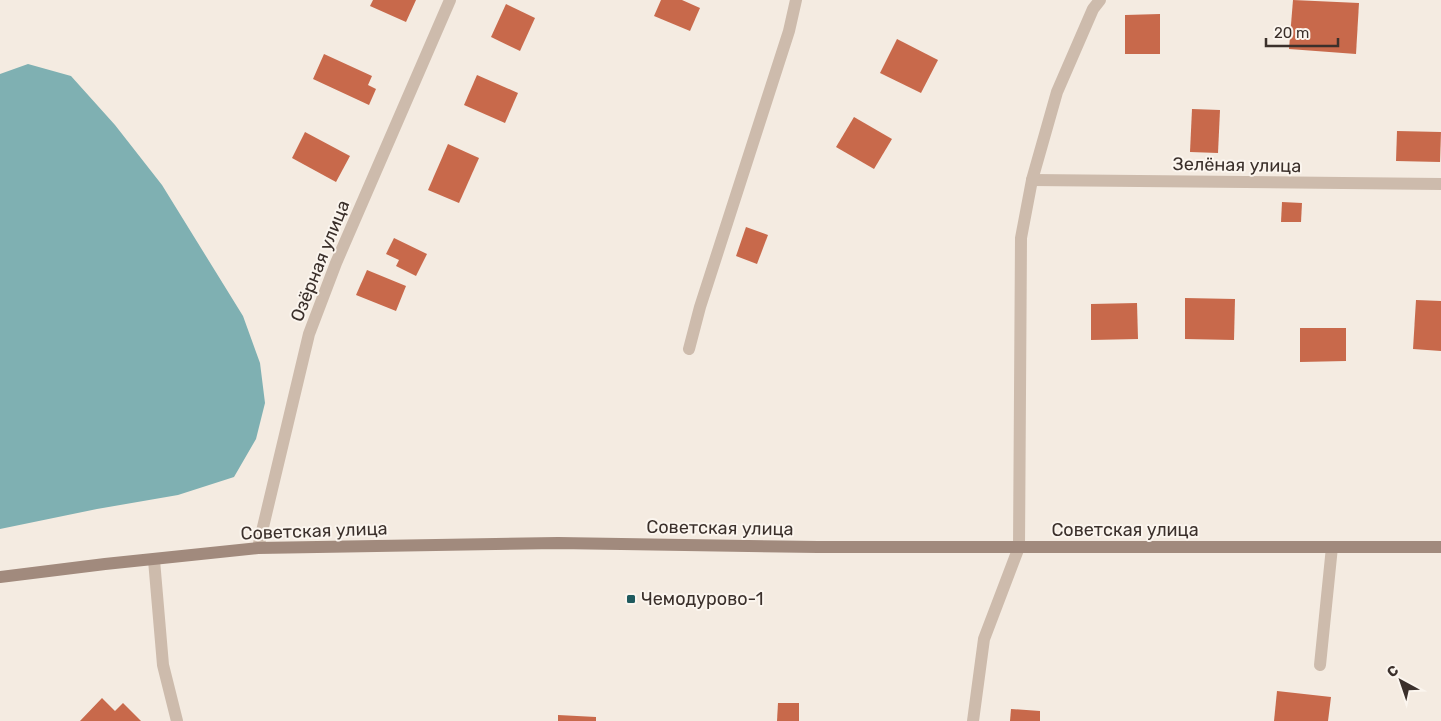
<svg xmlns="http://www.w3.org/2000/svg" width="1441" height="721" font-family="Rubik,sans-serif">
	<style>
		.water { fill: #7fb0b2 }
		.building { fill: #c8694b }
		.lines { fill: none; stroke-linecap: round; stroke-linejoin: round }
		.lane { stroke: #cdbbac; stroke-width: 12 }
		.street { stroke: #cdbbac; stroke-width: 12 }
		.secondary { stroke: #a18a7d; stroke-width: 12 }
		.poi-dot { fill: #1f5a5e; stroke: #fbf5ee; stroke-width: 2 }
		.labels { text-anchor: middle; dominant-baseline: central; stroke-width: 4; stroke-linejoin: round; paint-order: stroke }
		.street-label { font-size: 18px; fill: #3b302b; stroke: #fbf5ee }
		.poi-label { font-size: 18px; fill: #3b302b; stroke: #fbf5ee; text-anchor: start }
	</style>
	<rect width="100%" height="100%" fill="#f4ebe1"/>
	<path class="water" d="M28 64 71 76 115 125 162 185 243 316 260 363 265 403 256 439 234 477 178 495 97 509 0 529V74Z"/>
	<g class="building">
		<path d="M373 0H416L406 22 370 6Z"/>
		<path d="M661 0H682L700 8 690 31 654 16Z"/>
		<path d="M1293 0 1359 3 1356 54 1289 49Z"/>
		<path d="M506 4 535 18 520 51 491 37Z"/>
		<path d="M1160 14V54H1125V15Z"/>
		<path d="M897 39 938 60 921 93 880 73Z"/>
		<path d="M324 54 372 76 368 85 376 89 369 105 313 79Z"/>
		<path d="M477 75 518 93 505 123 464 105Z"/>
		<path d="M1192 109 1220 110 1218 153 1190 152Z"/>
		<path d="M854 117 892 139 874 169 836 147Z"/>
		<path d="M1397 131 1441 132 1440 162 1396 161Z"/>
		<path d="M305 132 350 156 336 182 292 158Z"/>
		<path d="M448 144 479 158 459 203 428 190Z"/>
		<path d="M1282 202 1302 203 1301 222H1281Z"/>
		<path d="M746 227 768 235 757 264 736 256Z"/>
		<path d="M394 238 427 254 416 276 396 266 399 260 386 254Z"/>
		<path d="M367 270 406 286 396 311 356 295Z"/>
		<path d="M1185 298 1235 299 1234 340 1185 339Z"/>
		<path d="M1416 300 1441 301V351L1413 349Z"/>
		<path d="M1137 303 1138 339 1091 340V304Z"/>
		<path d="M1300 328H1346V361L1300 362Z"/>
		<path d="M1277 691 1331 697 1328 721H1274Z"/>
		<path d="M102 698 115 711 123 703 141 721H80Z"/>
		<path d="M778 703H799V721H777Z"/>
		<path d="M1011 709 1040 711V721H1010Z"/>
		<path d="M558 715 596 717V721H558Z"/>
	</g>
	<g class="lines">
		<g class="lane">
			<path d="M1320 665 1332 547"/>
			<path d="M973 721 984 639 1019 547"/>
		</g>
		<g class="street">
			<path d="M1032 180 1441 184"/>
			<path d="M689 349 700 307 789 31 796 0"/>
			<path d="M1019 547 1021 238 1032 180 1057 92 1093 9 1100 0"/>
			<path d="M258 548 309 334 336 263 450 0"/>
			<path d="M154 560 163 665 177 721"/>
		</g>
		<path class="secondary" d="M0 577 105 564 258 548 558 543 818 547H1441"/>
	</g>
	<rect class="poi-dot" x="626" y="594" width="10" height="10" rx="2.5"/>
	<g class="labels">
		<g class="street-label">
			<text transform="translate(1237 165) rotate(1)">Зелёная улица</text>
			<text transform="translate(320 261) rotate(-68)">Озёрная улица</text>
			<text transform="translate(720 528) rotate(1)">Советская улица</text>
			<text x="1125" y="530">Советская улица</text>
			<text transform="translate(314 531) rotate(-2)">Советская улица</text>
		</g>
		<g class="poi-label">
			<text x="641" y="599">Чемодурово-1</text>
		</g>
	</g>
	<g transform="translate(1401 681) rotate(320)" stroke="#fbf5ee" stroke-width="4" paint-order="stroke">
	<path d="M0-4L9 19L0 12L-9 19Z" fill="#3b302b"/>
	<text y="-8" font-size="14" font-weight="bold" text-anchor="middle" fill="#3b302b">С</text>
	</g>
	<path d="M1266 38v8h72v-8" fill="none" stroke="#3b302b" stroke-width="2.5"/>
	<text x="1274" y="38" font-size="15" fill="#3b302b" stroke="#fbf5ee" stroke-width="4" paint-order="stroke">20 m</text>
</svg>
